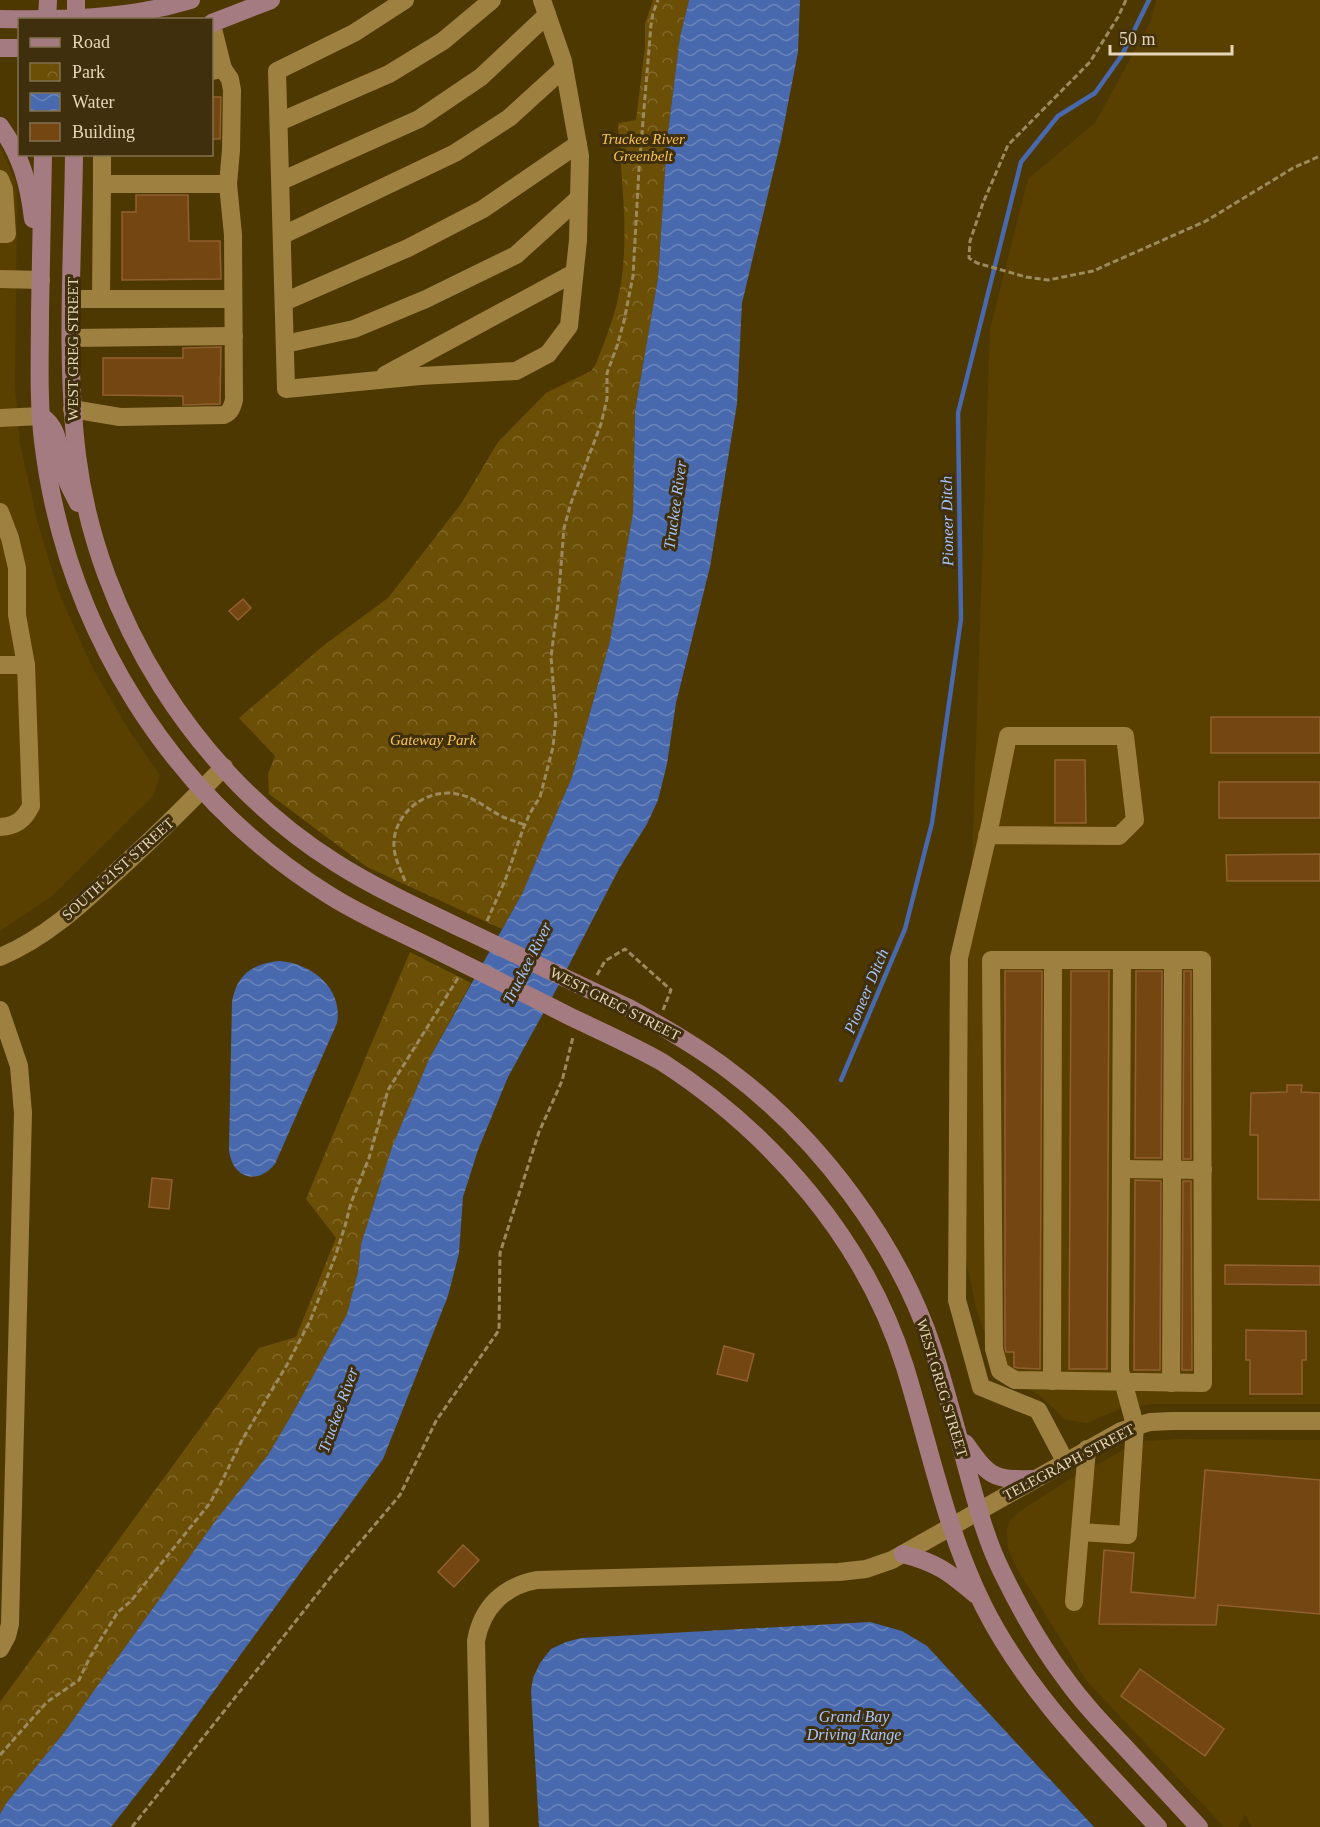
<svg xmlns="http://www.w3.org/2000/svg" width="1320" height="1827" font-family="Georgia,serif">
	<style>
		.built { fill: #594000 }
		.park { fill: url(#park-crowns) }
		.water { fill: url(#water-waves) }
		.lines { fill: none; stroke-linecap: round; stroke-linejoin: round }
		.stream { stroke: #4869ad; stroke-width: 4.5 }
		.building { fill: #744612; stroke: #916030; stroke-width: 1.5 }
		.path { stroke: #9c8a5f; stroke-width: 3; stroke-dasharray: 6 3; stroke-linecap: butt }
		.minor { stroke: #9e8041; stroke-width: 18 }
		.major { stroke: #a57b82; stroke-width: 18 }
		.labels { text-anchor: middle; dominant-baseline: central; stroke-width: 6; stroke-linejoin: round; paint-order: stroke }
		.park-label { font-size: 15px; font-style: italic; fill: #fac44f; stroke: #3f2f0d }
		.street-label { font-size: 15px; fill: #e6d6b7; stroke: #3f2f0d }
		.water-label { font-size: 16px; font-style: italic; fill: #a7c5fe; stroke: #3f2f0d }
	</style>
	<defs>
		<pattern id="park-crowns" width="20" height="18" patternUnits="userSpaceOnUse" patternTransform="scale(1.5)"><rect width="20" height="18" fill="#6c4f06"/><path d="M2 6a3 3 0 1 1 6 0M12 15a3 3 0 1 1 6 0" fill="none" stroke="#816828"/></pattern>
		<pattern id="water-waves" width="16" height="10" patternUnits="userSpaceOnUse" patternTransform="scale(1.5)"><rect width="16" height="10" fill="#4869ad"/><path d="M0 5q4-4 8 0t8 0" fill="none" stroke="#6b85b9"/></pattern>
	</defs>
	<rect width="100%" height="100%" fill="#4e3802"/>
	<g class="built">
		<path d="M1156 0H1320V1404H1152L1120 1409 1087 1423 1066 1420 1040 1396 999 1370 977 1312 966 1260 969 951 990 330 1028 179 1095 123 1151 21Z"/>
		<path d="M0 146 15 180 17 201 15 388 20 444 38 524 59 593 93 669 130 732 160 775 153 796 52 896 0 931Z"/>
		<path d="M1175 1439 1320 1440V1827H1252L1245 1814 1239 1827H1224L1086 1680 1018 1570 1008 1549 1007 1532 1009 1522 1020 1511 1067 1481 1138 1442Z"/>
	</g>
	<g class="park">
		<path d="M653 0H689L680 37 667 140 658 278 635 411 633 513 610 641 572 777 522 894 502 929 367 867 269 794 268 774 275 756 239 718 323 646 388 598 461 504 498 442 546 393 591 371 596 364C603 345 611 326 616 307 632 246 621 184 618 123L636 120 645 47V24Z"/>
		<path d="M410 952 471 983 429 1059 392 1147 361 1244 358 1272 347 1314 291 1416 268 1455 216 1520 63 1734 7 1802 0 1814V1702L259 1348 296 1337 336 1238 306 1199Z"/>
	</g>
	<g class="water">
		<path d="M689 0H800L798 52 781 140 742 303 737 404 710 567 676 703 667 764 658 800 647 824 620 867 556 990 508 1077 478 1150 463 1197 459 1253 448 1296 383 1459 166 1757 111 1827H0V1814L7 1802 63 1734 216 1520 268 1455 291 1416 347 1314 358 1272 361 1244 392 1147 429 1059 522 894 572 777 610 641 633 513 635 411 658 278 667 140 680 37Z"/>
		<path d="M280 961C312 964 343 988 337 1023L275 1164C257 1186 232 1178 229 1150L232 1002C236 975 253 963 280 961Z"/>
		<path d="M870 1622 902 1631 927 1646 1094 1827H539L531 1691 533 1678 540 1663 551 1649 566 1642 581 1638Z"/>
	</g>
	<g class="lines">
		<path class="stream" d="M841 1080 905 929 932 823 961 619 958 413 1021 162 1058 116 1095 93 1122 55 1149 0"/>
	</g>
	<g class="building">
		<path d="M212 97H221L220 139H212Z"/>
		<path d="M136 195H188L189 241H220L221 279 122 280V212H136Z"/>
		<path d="M221 347 220 404 183 405V396L103 395V358H183V348Z"/>
		<path d="M243 599 251 608 238 620 229 611Z"/>
		<rect x="1211" y="717" width="109" height="36"/>
		<path d="M1055 760H1085L1086 823H1055Z"/>
		<rect x="1219" y="782" width="101" height="36"/>
		<path d="M1320 854V881H1227L1226 855Z"/>
		<path d="M1005 971H1042L1040 1369 1018 1368 1014 1367V1352H1006L1005 1347Z"/>
		<path d="M1071 971H1109L1107 1369H1069Z"/>
		<path d="M1136 971H1162L1161 1158H1135Z"/>
		<path d="M1184 971H1191V1159H1183Z"/>
		<path d="M1287 1085H1302L1301 1092 1320 1093V1200L1258 1199V1135H1250L1251 1093 1287 1092Z"/>
		<path d="M152 1178 172 1180 169 1209 149 1207Z"/>
		<path d="M1135 1180 1161 1181 1160 1370H1134Z"/>
		<path d="M1183 1181H1191L1192 1370H1182Z"/>
		<path d="M1225 1265 1320 1266V1285L1225 1284Z"/>
		<path d="M1246 1330 1306 1331V1360H1302V1394H1250V1360H1246Z"/>
		<path d="M724 1346 754 1354 747 1381 717 1374Z"/>
		<path d="M1205 1470 1320 1480V1614L1218 1605 1216 1625 1099 1624 1104 1550 1134 1553 1131 1592 1195 1598Z"/>
		<path d="M463 1545 479 1560 454 1587 438 1572Z"/>
		<path d="M1140 1669 1224 1729 1205 1756 1121 1696Z"/>
	</g>
	<g class="lines">
		<g class="path">
			<path d="M1126 0 1118 17 1090 62 1008 145 983 203 970 241 969 258 977 263 1026 277 1048 280 1093 271 1206 221 1293 168 1320 156"/>
			<path d="M405 881C400 868 393 856 394 841 396 811 428 788 457 794 475 797 487 809 503 817 510 820 517 822 525 825"/>
			<path d="M487 921 506 878 523 829 530 813 540 797 553 747 556 718 551 657 558 603 564 528 571 503 601 424 607 399V373L617 346 624 321 633 276 639 169 651 25 653 13 658 0"/>
			<path d="M597 975 605 961 625 949 671 990 663 1010"/>
			<path d="M0 1755 47 1702 79 1680 90 1657 104 1634 118 1612 131 1601 210 1503 220 1485 242 1440 288 1363 310 1321 335 1257 345 1226 351 1203 369 1158 388 1090 458 978"/>
			<path d="M132 1827 334 1573 400 1495 436 1421 499 1330 500 1253 539 1132 562 1081 573 1037"/>
		</g>
		<g class="minor">
			<path d="M405 0 354 33 277 71 286 389 420 376 516 371 548 354 569 326 578 240 580 156 563 61 542 0"/>
			<path d="M212 25 223 69 212 71"/>
			<path d="M279 122 389 74 443 41 492 0"/>
			<path d="M0 179 4 189 7 234H0"/>
			<path d="M281 181 419 119 481 77 547 15"/>
			<path d="M102 184V154"/>
			<path d="M283 235 455 153 509 118 564 68"/>
			<path d="M0 279 41 280"/>
			<path d="M72 299H233"/>
			<path d="M101 299 102 184H228"/>
			<path d="M284 302 408 248 483 209 578 144"/>
			<path d="M71 338 234 336"/>
			<path d="M285 344 354 329 426 299 516 255 579 198"/>
			<path d="M385 375 574 273"/>
			<path d="M72 409 120 417 224 415C231 412 232 407 234 400L233 235 228 184 231 150 232 90 230 79 223 69"/>
			<path d="M0 418 41 416"/>
			<path d="M0 512 10 538 17 568V615L26 665 31 806C24 820 16 826 0 827"/>
			<path d="M0 665H26"/>
			<path d="M987 835 1119 836 1135 820 1125 736H1008L989 830 959 958 957 1300 981 1387 1038 1410 1065 1461"/>
			<path d="M0 957C45 938 80 906 115 873 153 839 189 803 224 767"/>
			<path d="M0 1010 19 1066 23 1113 10 1624 7 1636 0 1649"/>
			<path d="M1121 1169 1203 1170"/>
			<path d="M1052 1381 1053 960"/>
			<path d="M1171 1383 1173 960"/>
			<path d="M1080 1532 1128 1535 1135 1425 1120 1370 1122 960H991L994 1349 1000 1371 1015 1380 1203 1383 1202 960H1122"/>
			<path d="M1074 1602 1087 1449"/>
			<path d="M480 1827 476 1641C482 1607 504 1586 537 1580L839 1572 866 1569 892 1560 1121 1431 1150 1422 1172 1421H1320"/>
		</g>
		<g class="major">
			<path d="M76 0V20"/>
			<path d="M0 19C65 20 128 19 191 0"/>
			<path d="M47 20 48 0"/>
			<path d="M212 23 271 0"/>
			<path d="M0 48H20"/>
			<path d="M0 126C21 155 29 184 33 219"/>
			<path d="M43 154C42 207 41 260 40 313 40 356 38 399 43 441 65 627 170 796 329 895 362 916 398 931 432 948 478 971 524 993 569 1016 600 1031 632 1045 662 1062 772 1133 866 1241 905 1367 930 1448 946 1531 984 1607 1027 1692 1094 1758 1158 1827"/>
			<path d="M74 154C73 253 65 357 77 455 97 617 197 776 336 863 377 889 423 910 467 931 522 957 576 984 631 1009 665 1028 700 1048 731 1072 819 1138 897 1242 932 1346 945 1385 955 1425 966 1465 976 1501 985 1538 1002 1572 1020 1609 1040 1645 1065 1678 1082 1702 1102 1723 1122 1744 1148 1772 1173 1799 1199 1827"/>
			<path d="M41 416C61 429 58 452 64 472 67 483 73 493 78 503"/>
			<path d="M965 1443C989 1477 993 1480 1034 1479"/>
			<path d="M903 1554C938 1563 950 1573 976 1595"/>
		</g>
	</g>
	<g class="labels">
		<g class="park-label">
			<text x="643" y="139">Truckee River<tspan x="643" dy="17">Greenbelt</tspan></text>
			<text x="433" y="740">Gateway Park</text>
		</g>
		<g class="street-label">
			<text transform="translate(73 349) rotate(-90)">WEST GREG STREET</text>
			<text transform="translate(118 869) rotate(-42)">SOUTH 21ST STREET</text>
			<text transform="translate(615 1004) rotate(27)">WEST GREG STREET</text>
			<text transform="translate(942 1388) rotate(73)">WEST GREG STREET</text>
			<text transform="translate(1069 1462) rotate(-28)">TELEGRAPH STREET</text>
		</g>
		<g class="water-label">
			<text transform="translate(675 505) rotate(-82)">Truckee River</text>
			<text transform="translate(947 521) rotate(-91)">Pioneer Ditch</text>
			<text transform="translate(527 963) rotate(-63)">Truckee River</text>
			<text transform="translate(866 991) rotate(-67)">Pioneer Ditch</text>
			<text transform="translate(338 1410) rotate(-70)">Truckee River</text>
			<text x="854" y="1716">Grand Bay<tspan x="854" dy="18">Driving Range</tspan></text>
		</g>
	</g>
	<rect x="18" y="18" width="195" height="138" fill="#3f2f0d" stroke="#827251" stroke-width="1.5"/>
	<rect x="30" y="38" width="30" height="9" fill="#a57b82" stroke="#827251" stroke-width="1.5"/>
	<text x="72" y="48" font-size="18" fill="#e6d6b7">Road</text>
	<rect x="30" y="63" width="30" height="18" fill="url(#park-crowns)" stroke="#827251" stroke-width="1.5"/>
	<text x="72" y="78" font-size="18" fill="#e6d6b7">Park</text>
	<rect x="30" y="93" width="30" height="18" fill="url(#water-waves)" stroke="#827251" stroke-width="1.5"/>
	<text x="72" y="108" font-size="18" fill="#e6d6b7">Water</text>
	<rect x="30" y="123" width="30" height="18" fill="#744612" stroke="#827251" stroke-width="1.5"/>
	<text x="72" y="138" font-size="18" fill="#e6d6b7">Building</text>
	<path d="M1110 45v9h122v-9" fill="none" stroke="#e6d6b7" stroke-width="3"/>
	<text x="1119" y="45" font-size="18" fill="#e6d6b7" stroke="#3f2f0d" stroke-width="4.5" paint-order="stroke">50 m</text>
</svg>
